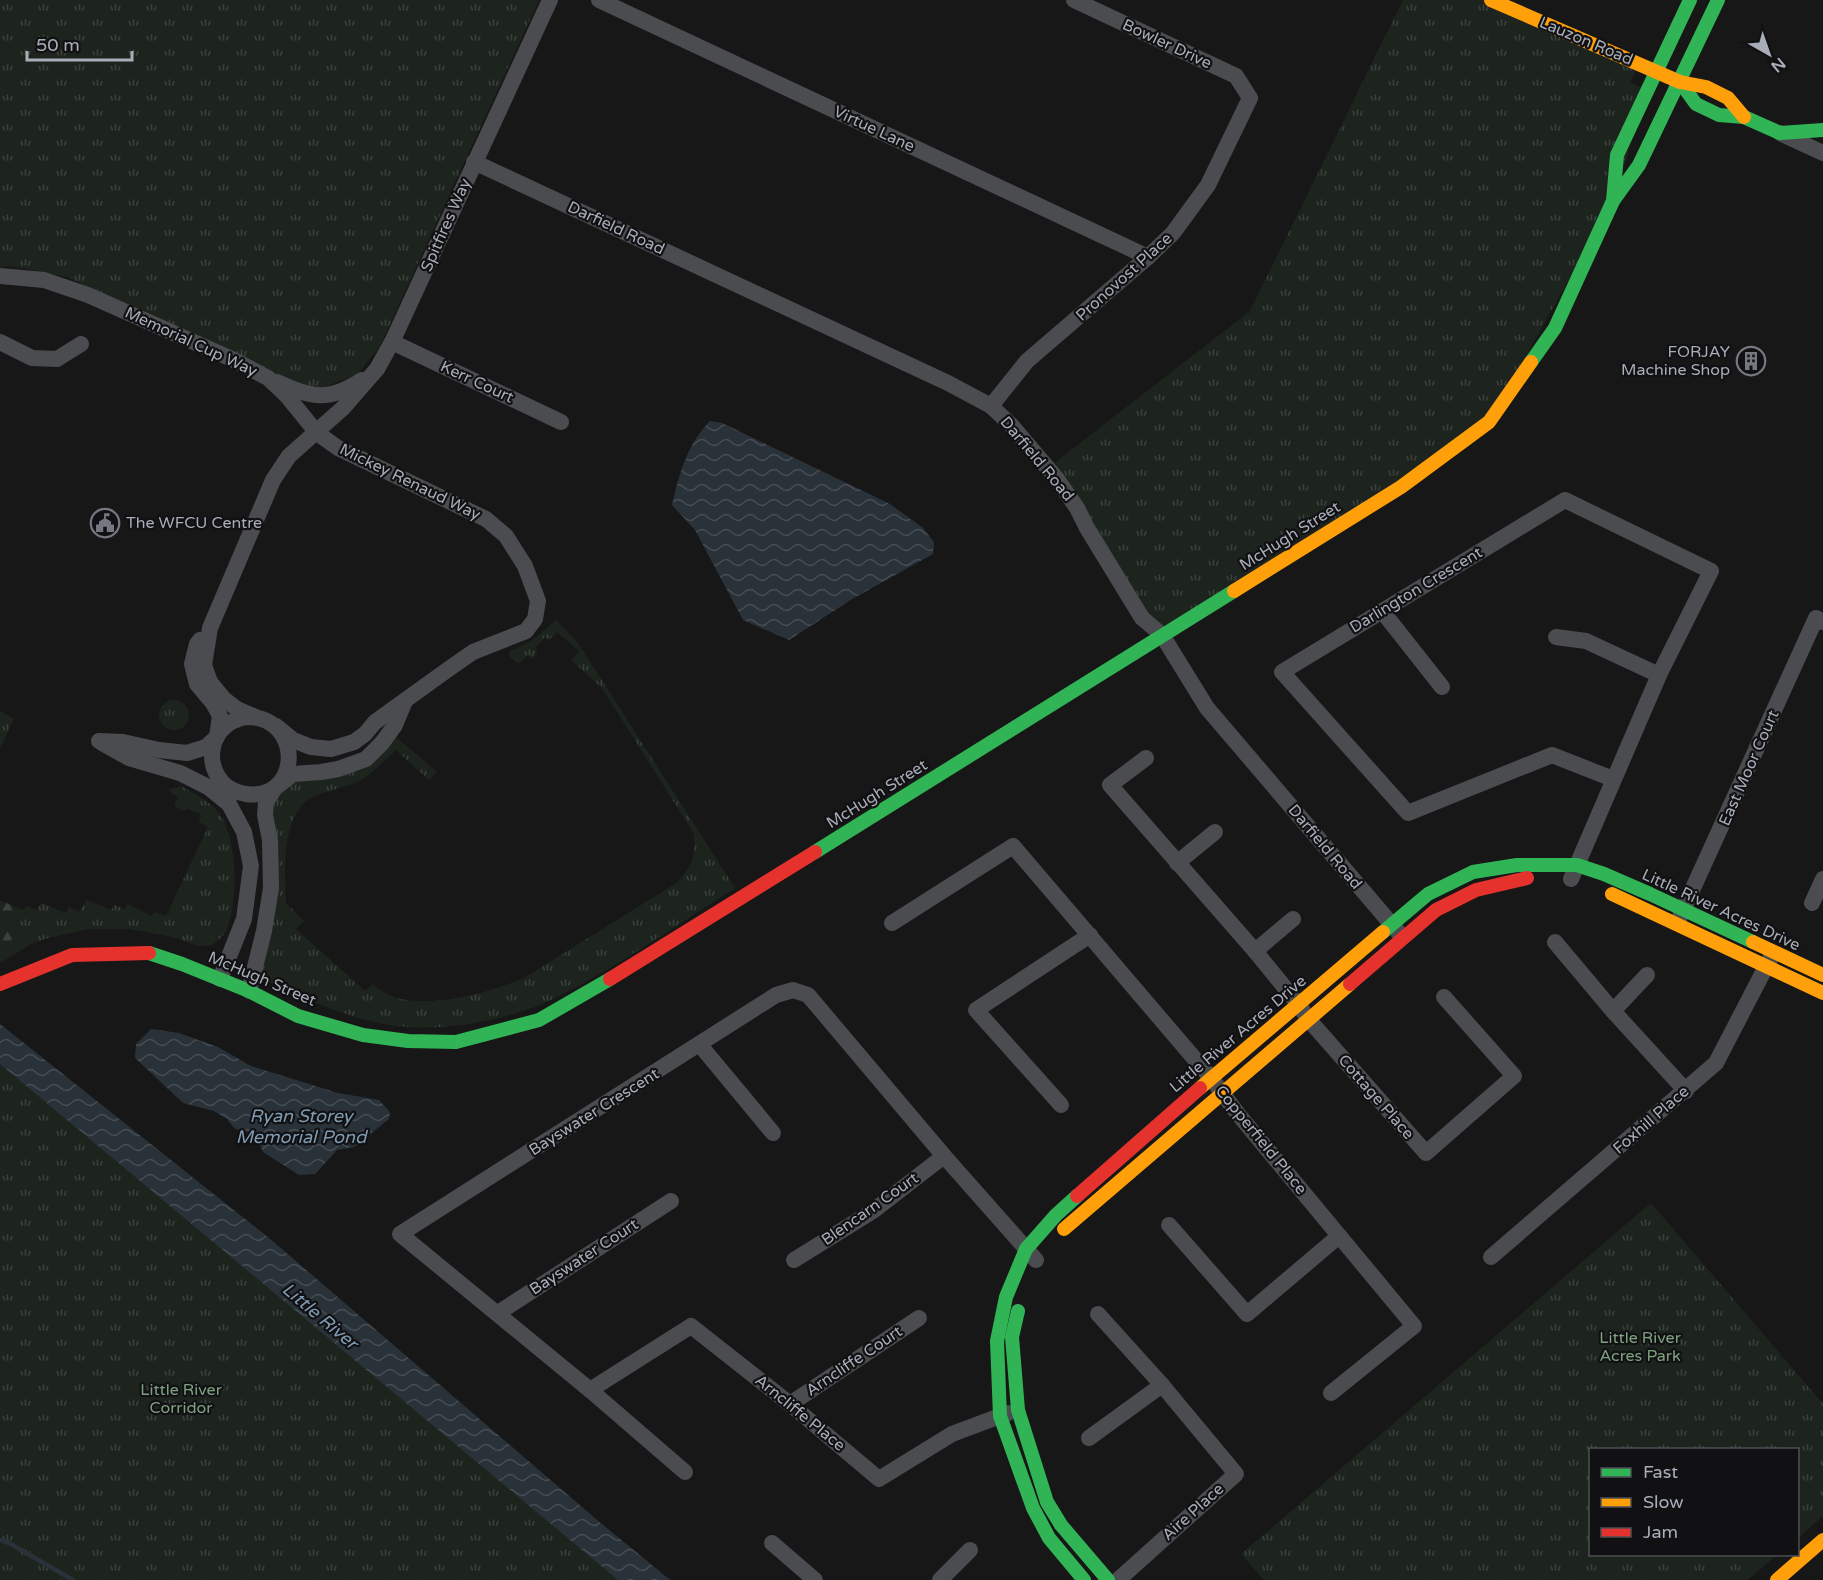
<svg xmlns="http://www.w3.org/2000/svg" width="1823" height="1580" font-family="'Varela Round',sans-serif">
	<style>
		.grass { fill: url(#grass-tufts) }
		.forest { fill: url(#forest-firs) }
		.water { fill: url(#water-waves) }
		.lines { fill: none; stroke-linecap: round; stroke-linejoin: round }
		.stream { stroke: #2a3239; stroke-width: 4.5 }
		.street { stroke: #4b4c50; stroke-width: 16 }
		.fast { stroke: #30b455; stroke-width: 14 }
		.slow { stroke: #ff9f0a; stroke-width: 14 }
		.jam { stroke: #e5322d; stroke-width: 14 }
		.labels { text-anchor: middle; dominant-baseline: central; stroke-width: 4.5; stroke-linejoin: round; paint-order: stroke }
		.street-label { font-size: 16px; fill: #a8adb8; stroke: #111113 }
		.poi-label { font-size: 16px; fill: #a8adb8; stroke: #111113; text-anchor: end }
		.park-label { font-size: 16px; fill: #7fa381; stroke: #111113 }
		.water-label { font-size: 18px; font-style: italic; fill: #7f9bb3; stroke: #111113 }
	</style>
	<defs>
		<pattern id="grass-tufts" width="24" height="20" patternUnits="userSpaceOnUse" patternTransform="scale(1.5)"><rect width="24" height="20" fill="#1d241e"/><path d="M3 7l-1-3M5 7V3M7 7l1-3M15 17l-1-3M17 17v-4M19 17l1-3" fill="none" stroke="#3b413d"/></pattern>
		<pattern id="forest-firs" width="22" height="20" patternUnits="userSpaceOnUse" patternTransform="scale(1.5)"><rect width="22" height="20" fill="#1d241e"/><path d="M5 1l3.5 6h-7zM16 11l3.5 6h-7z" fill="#3b413d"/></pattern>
		<pattern id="water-waves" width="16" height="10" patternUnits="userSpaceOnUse" patternTransform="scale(1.5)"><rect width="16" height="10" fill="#2a3239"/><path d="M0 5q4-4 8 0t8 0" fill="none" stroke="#464d54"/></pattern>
	</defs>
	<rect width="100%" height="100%" fill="#171717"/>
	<g class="grass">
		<path d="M0 0H539L379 348 356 375 319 389 297 385 67 277 11 266 0 267Z"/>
		<path d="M1403 0H1492L1639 64 1630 82 1647 91 1613 201 1489 422 1162 635 1048 468 1250 311Z"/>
		<path d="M556 620 578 643 735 888C677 925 619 966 557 997 511 1021 435 1034 384 1024 337 1015 296 994 253 974L275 788 338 769 390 732 437 772 429 780 396 750C385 760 374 772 361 780 348 787 328 790 313 797 280 814 285 871 286 903L304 921 296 929 365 991 373 984C405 1018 486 994 524 978L678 882C692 865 696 857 694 834L602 688 571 660 579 651 557 632 549 640 545 637 536 647 537 654 533 659 528 655 518 664 509 656 510 651C530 643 540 635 556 620Z"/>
		<circle cx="174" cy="715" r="15"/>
		<path d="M0 711 14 719 0 749Z"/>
		<path d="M181 786C196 795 212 802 222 817 237 842 240 911 223 936 220 939 215 942 212 945L198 946 173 937 130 929H89L48 938 31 944 0 963V956L12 938 23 910 27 906 37 910 41 903 66 913 69 907 79 912 87 900 111 910 114 905 125 909 127 904 152 916 155 912 166 916 208 827 199 822 201 814 187 809 184 811 174 806 178 797 168 790Z"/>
		<path d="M0 1024 269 1238 597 1520 670 1580H0Z"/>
		<path d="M1651 1203 1823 1404V1516L1798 1538V1450H1590V1554L1777 1555 1747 1580H1264L1241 1554Z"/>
	</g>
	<path class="forest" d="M0 900 23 910 12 938 0 956Z"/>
	<g class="water">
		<path d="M710 421 722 423 890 504 923 528 934 542 933 554 852 599 789 640 743 620 695 530 672 505C679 474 688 443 710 421Z"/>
		<path d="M0 1024 269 1238 597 1520 670 1580H618L0 1064Z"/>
		<path d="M151 1029 179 1033 218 1047 251 1066 293 1079 338 1093 379 1100 390 1112 389 1119 354 1147 337 1150 315 1174 299 1175 263 1152C257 1136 252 1132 235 1129L227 1119 214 1111 183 1103 135 1058 136 1044Z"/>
	</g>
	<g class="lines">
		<path class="stream" d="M0 1540 9 1543 73 1580"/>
		<g class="street">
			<path d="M599 0 1148 257"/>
			<path d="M1780 133 1823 153"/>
			<path d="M474 162 948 383 991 406 1011 425 1057 479 1077 508 1087 528 1142 618 1162 635 1207 708 1399 933"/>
			<path d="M0 276 44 280 88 295 234 360 268 378 287 396 317 433 338 448 486 519 506 536 525 566 538 601 535 619 526 631 473 652 450 668 375 722 365 734 354 742 331 749 311 747 293 740 276 726"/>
			<path d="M0 342 32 358 57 359 81 344"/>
			<path d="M392 342 561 422"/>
			<path d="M277 382C311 398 329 402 362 380"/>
			<path d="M991 406 1027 361 1148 257 1173 233 1208 185 1250 98 1236 76 1074 0"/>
			<path d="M1382 611 1442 687"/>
			<path d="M1556 637 1586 641 1659 675"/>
			<path d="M244 717C248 717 254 717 258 718 304 729 297 801 246 794 238 793 227 788 222 782 207 764 209 739 227 725 231 721 239 719 244 717Z"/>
			<path d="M258 718 237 709 224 699 210 682 204 665 210 628 273 480 289 456 343 408 377 369 392 342 550 0"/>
			<path d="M99 741 123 742 159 750 187 753 206 747 217 737 220 716 213 703 197 684 192 664 197 644 200 640"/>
			<path d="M102 743 129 758 180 773 208 787 229 804"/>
			<path d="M1146 758 1110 785 1255 951 1299 1005 1309 1020 1426 1153 1514 1076 1444 997"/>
			<path d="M1177 863 1215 832"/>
			<path d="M1571 879 1659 675 1711 571 1565 500 1282 672 1408 813 1552 755 1613 779"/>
			<path d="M1812 903 1823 879"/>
			<path d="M1679 919 1816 618 1823 622"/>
			<path d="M892 923 1013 846 1211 1078 1238 1114 1414 1326 1331 1393"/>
			<path d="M1555 942 1613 1011 1686 1091"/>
			<path d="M1255 951 1293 919"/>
			<path d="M220 979 244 919 251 866 244 832 229 804 223 784"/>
			<path d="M249 991 264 931 271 888 270 840 265 815 266 802 275 788 293 774 321 772 338 769 366 759 382 743 395 725 405 701"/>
			<path d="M1613 1011 1647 975"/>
			<path d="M700 1045 773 1133"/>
			<path d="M1061 1105 976 1010 1090 935"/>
			<path d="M1169 1225 1247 1314 1339 1236"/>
			<path d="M1491 1257 1716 1063 1771 957"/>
			<path d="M794 1260 873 1211 944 1156"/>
			<path d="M498 1313 671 1201"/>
			<path d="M1098 1314 1162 1385 1236 1474 1118 1580"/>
			<path d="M590 1390 691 1326 790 1404 879 1479 952 1434 1008 1413"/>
			<path d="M790 1404 919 1318"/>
			<path d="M1089 1438 1162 1385"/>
			<path d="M685 1472 590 1390 400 1234 776 995 793 990 808 995 944 1156 1036 1260"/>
			<path d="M772 1543 815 1580"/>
			<path d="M940 1580 970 1550"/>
		</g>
		<g class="fast">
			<path d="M1680 82 1696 104 1719 115 1744 117 1780 133 1823 130"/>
			<path d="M1613 201 1617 155 1690 0"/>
			<path d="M1531 362 1555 328 1613 201 1639 165 1718 0"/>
			<path d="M815 852 1234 591"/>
			<path d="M1383 932 1428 894 1473 872 1517 865H1577L1604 874 1650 894 1753 942"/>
			<path d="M149 953 182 964 249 991 298 1016 363 1035 408 1041 456 1042 539 1020 610 979"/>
			<path d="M1077 1196 1056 1215 1026 1249 1006 1297 997 1341 1000 1416 1033 1508 1049 1538 1084 1580"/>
			<path d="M1018 1311 1012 1337 1018 1410 1047 1502 1061 1525 1108 1580"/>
		</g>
		<g class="slow">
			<path d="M1491 0 1680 82 1706 87 1728 98 1744 117"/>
			<path d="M1234 591 1401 487 1489 422 1531 362"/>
			<path d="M1612 894 1823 993"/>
			<path d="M1753 942 1823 975"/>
			<path d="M1200 1088 1383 932"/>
			<path d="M1064 1229 1350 984"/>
			<path d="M1777 1580 1823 1540"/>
		</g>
		<g class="jam">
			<path d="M610 979 815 852"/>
			<path d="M0 984 72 955 149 953"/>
			<path d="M1350 984 1436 910 1476 890 1527 878"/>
			<path d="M1077 1196 1200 1088"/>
		</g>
	</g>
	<defs>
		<g id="building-ring" transform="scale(1.5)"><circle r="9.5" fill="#111113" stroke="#757880" stroke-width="1.5"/><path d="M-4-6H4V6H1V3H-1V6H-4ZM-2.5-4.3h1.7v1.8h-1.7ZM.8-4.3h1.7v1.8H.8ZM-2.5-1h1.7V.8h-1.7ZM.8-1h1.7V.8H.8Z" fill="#757880"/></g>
		<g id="civic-ring" transform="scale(1.5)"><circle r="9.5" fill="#111113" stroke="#757880" stroke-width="1.5"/><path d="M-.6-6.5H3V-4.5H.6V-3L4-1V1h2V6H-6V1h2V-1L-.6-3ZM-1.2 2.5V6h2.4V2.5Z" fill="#757880"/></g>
	</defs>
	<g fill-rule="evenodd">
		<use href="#building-ring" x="1751" y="361"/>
		<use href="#civic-ring" x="105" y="523"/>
	</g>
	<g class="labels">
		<g class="street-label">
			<text transform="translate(1586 41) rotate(23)">Lauzon Road</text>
			<text transform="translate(1167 44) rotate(25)">Bowler Drive</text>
			<text transform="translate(874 129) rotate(25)">Virtue Lane</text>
			<text transform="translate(446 225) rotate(-66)">Spitfires Way</text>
			<text transform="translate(616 228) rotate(25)">Darfield Road</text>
			<text transform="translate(1124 277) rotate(-42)">Pronovost Place</text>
			<text transform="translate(191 342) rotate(25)">Memorial Cup Way</text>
			<text transform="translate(477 382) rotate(25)">Kerr Court</text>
			<text transform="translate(1037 459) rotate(50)">Darfield Road</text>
			<text transform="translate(410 482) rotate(26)">Mickey Renaud Way</text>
			<text transform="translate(1290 536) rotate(-32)">McHugh Street</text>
			<text transform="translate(1416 590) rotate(-31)">Darlington Crescent</text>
			<text transform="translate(1749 768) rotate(-66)">East Moor Court</text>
			<text transform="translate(877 794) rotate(-32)">McHugh Street</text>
			<text transform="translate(1325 847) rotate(50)">Darfield Road</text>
			<text transform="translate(1721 910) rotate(25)">Little River Acres Drive</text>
			<text transform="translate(262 979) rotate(23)">McHugh Street</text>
			<text transform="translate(1238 1034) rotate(-40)">Little River Acres Drive</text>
			<text transform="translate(1376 1097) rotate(49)">Cottage Place</text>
			<text transform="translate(594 1112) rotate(-32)">Bayswater Crescent</text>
			<text transform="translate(1651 1120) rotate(-41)">Foxhill Place</text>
			<text transform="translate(1261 1140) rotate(51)">Copperfield Place</text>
			<text transform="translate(870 1209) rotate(-35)">Blencarn Court</text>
			<text transform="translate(584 1257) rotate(-33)">Bayswater Court</text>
			<text transform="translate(854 1361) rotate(-34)">Arncliffe Court</text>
			<text transform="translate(800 1413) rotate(39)">Arncliffe Place</text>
			<text transform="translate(1193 1512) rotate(-42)">Aire Place</text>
		</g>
		<g class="poi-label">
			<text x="1730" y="352">FORJAY<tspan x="1730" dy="18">Machine Shop</tspan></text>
			<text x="126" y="523" text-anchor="start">The WFCU Centre</text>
		</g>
		<g class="park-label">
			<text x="1640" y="1338">Little River<tspan x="1640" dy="18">Acres Park</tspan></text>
			<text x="181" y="1390">Little River<tspan x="181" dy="18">Corridor</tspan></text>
		</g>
		<g class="water-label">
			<text x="301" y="1116">Ryan Storey<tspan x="301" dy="21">Memorial Pond</tspan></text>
			<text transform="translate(320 1316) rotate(40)">Little River</text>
		</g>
	</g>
	<rect x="1589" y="1448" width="210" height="108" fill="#111113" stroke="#4d4f55" stroke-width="1.5"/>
	<rect x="1601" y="1468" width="30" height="9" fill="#30b455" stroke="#4d4f55" stroke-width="1.5"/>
	<text x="1643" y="1478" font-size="18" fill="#a8adb8">Fast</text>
	<rect x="1601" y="1498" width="30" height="9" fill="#ff9f0a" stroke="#4d4f55" stroke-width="1.5"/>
	<text x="1643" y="1508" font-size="18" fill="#a8adb8">Slow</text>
	<rect x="1601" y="1528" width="30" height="9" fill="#e5322d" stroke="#4d4f55" stroke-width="1.5"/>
	<text x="1643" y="1538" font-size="18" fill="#a8adb8">Jam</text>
	<g transform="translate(1769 54) rotate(140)" stroke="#111113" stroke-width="4.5" paint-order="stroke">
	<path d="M0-4.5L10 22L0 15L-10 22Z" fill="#a8adb8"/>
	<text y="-9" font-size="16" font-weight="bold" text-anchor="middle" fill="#a8adb8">N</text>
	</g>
	<path d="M27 51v9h105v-9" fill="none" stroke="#a8adb8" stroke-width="3"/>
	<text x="36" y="51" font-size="18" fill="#a8adb8" stroke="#111113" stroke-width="4.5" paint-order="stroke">50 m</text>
</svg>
